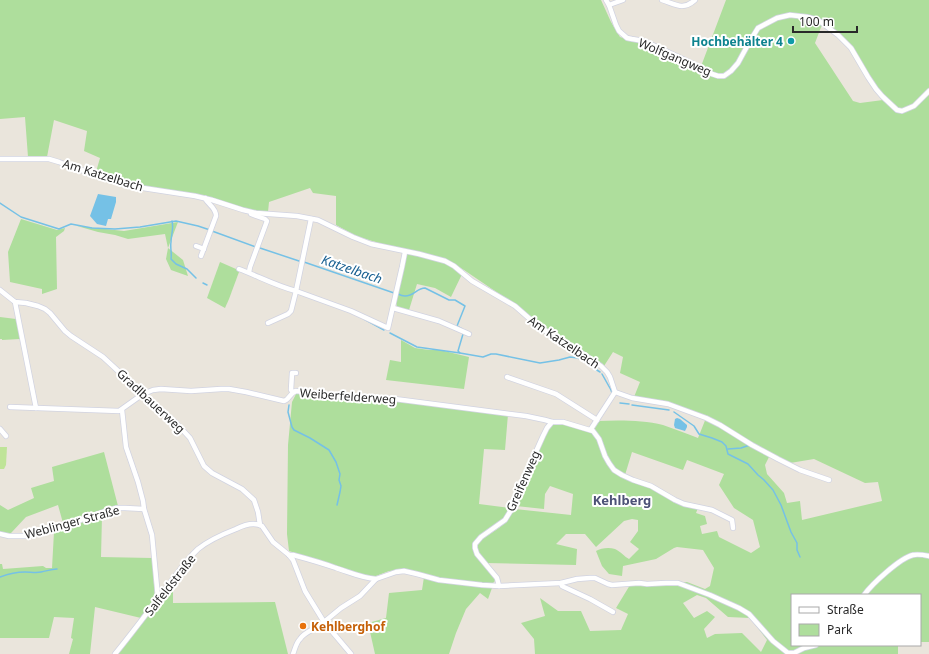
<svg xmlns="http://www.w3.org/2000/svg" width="929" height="654" font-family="'Noto Sans',sans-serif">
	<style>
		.green { fill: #aede9c; fill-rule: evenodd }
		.pitch { fill: #bfe498 }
		.water { fill: #75c1e6 }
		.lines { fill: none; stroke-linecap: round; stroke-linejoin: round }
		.stream { stroke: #75c1e6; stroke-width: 1.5 }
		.minor-casing { stroke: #d1d3e1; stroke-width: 6 }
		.minor { stroke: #fff; stroke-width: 4.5 }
		.culture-dot { fill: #0f9aa8; stroke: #fff; stroke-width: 1.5 }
		.food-dot { fill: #e8710a; stroke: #fff; stroke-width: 1.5 }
		.labels { text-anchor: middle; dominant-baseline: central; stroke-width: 4; stroke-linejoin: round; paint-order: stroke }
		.culture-label { font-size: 12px; font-weight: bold; fill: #0d838f; stroke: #fff; text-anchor: end }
		.street-label { font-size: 12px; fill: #292929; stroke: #fff }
		.food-label { font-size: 12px; font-weight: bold; fill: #c56008; stroke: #fff; text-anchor: start }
		.water-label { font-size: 13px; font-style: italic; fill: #165e90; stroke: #fff }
		.neighbourhood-label { font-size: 13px; font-weight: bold; fill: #4d5277; stroke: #fff }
	</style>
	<rect width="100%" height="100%" fill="#eae5dc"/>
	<g class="green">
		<path d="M0 0H601L611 22 620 37 642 44 700 69 726 0H929V642H920V595H792V645H898V654H535L534 639 521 623 545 616 540 598 558 611H581L590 631 621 630 628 614 616 608 630 585H644L687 582 705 589 710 586 714 568 703 550 677 547 674 548 656 559 623 566 622 576 609 574 602 566 596 551C601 548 609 547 615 549 620 551 625 557 629 559L639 549 630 542 638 531V520L632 519 624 521 596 547 585 534H566L556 544 577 549 576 565 486 563C482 559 476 553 477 547 479 538 495 532 501 526 506 520 511 515 515 509L571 515 573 494 550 486 545 494 544 509 516 506 524 483 549 427 553 424 557 423 592 431 597 439 616 473 655 489 673 502 683 506 698 508 696 513 705 516 707 524 700 526 702 534 717 531 719 537 751 553 760 547 753 520 734 508 719 485 724 474 687 460 683 470 632 452 625 475 618 470 610 462 593 429 598 421C619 420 643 420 663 425 675 429 687 434 698 438L706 418 668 404 634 397 640 382 620 373 623 357 613 352 604 366 589 355 534 320 511 302 464 270 446 259 421 252 382 244 356 236 336 225V196L313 193 310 188 269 202 268 212 251 210 222 201 195 194 138 185 96 172 100 158 84 151 87 131 54 120 47 157H28L25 117 0 119ZM823 22 857 55 881 93 897 109 893 110 883 100 860 103 853 101 815 43ZM769 457 784 464 814 459 865 483 878 482 882 501 802 520 800 501 787 503 784 493 767 474 765 465ZM697 595 706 598 728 617 750 618 767 640 761 652 742 633 715 634 707 638 704 629 715 617 707 611 694 618 683 603Z"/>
		<path d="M21 219 57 230 65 228 64 231 56 237 57 289 42 294V289L10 282 8 252Z"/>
		<path d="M178 222 168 248 183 260 188 276 171 270 166 259 168 248 165 234 128 239 115 235 98 232 77 226 124 231Z"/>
		<path d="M407 253 439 261 463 272 451 297 435 288 417 284 409 310 397 307 396 303Z"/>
		<path d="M220 262 236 269 239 272 229 299 225 308 207 298Z"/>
		<path d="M0 317 16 319 20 339 2 340V339H0Z"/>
		<path d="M401 340 415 348 429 350H440L469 357 464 389 386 380 390 360 401 362Z"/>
		<path d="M297 392 371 398 508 414 505 450 484 449 479 504 511 508 503 519 480 535 473 548 494 577 495 581 493 583H479L441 579 402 570 389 571 376 576H365L344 568 289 551 287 534 288 445 292 402Z"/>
		<path d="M104 452 118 506 101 510 63 523 58 505 26 517 11 533H0V505L8 510 34 498 31 488 54 481 52 467Z"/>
		<path d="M102 516 101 557 152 558 155 598 141 618 95 607 90 654H69L73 639 71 638 74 618 54 617 49 638H0V564H2L3 569 43 566 46 568H52L54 532Z"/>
		<path d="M424 577C447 583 469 586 492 588L488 599 480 593 466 609 456 633 449 654H375L368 623 386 618 389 593 422 590Z"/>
		<path d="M173 582V603L275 602 288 654H116Z"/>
	</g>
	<path class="pitch" d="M0 447H7L6 465 4 469H0Z"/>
	<g class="water">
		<path d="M98 194 116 197V202L111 219H108L106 226 97 224 90 216Z"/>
		<path d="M677 418 680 419 687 425V427L685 431 675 428 674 425 675 419Z"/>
	</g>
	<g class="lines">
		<g class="stream">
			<path d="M0 203 21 217 59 229 71 224 92 228 115 229 140 227 176 221 198 226 210 230"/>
			<path d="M172 221C174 229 171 235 171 242 170 248 172 253 171 259L176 264 187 269 196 278"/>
			<path d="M212 231 256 247"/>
			<path d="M260 248 299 261"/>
			<path d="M304 262 394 293"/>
			<path d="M203 283 207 285"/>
			<path d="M398 294C400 295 403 296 405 296 414 296 417 288 425 288L449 300H455L465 306 457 326 462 329"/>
			<path d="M364 319 384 330"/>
			<path d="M390 333 417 347 460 353"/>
			<path d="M463 334 458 351 460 353 483 357 491 354H496L540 363 559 360 570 357 578 358 589 364"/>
			<path d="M592 367 600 372"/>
			<path d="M602 374 611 390 612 393"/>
			<path d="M620 403 629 404"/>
			<path d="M289 405 288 412 292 427 294 430 310 438 329 450 336 462 340 474 339 480 341 486 340 492 337 505"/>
			<path d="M632 405 669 410"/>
			<path d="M674 412 694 426 699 434 712 438 722 442 726 446 728 454 748 464 758 475 764 480 773 490 781 505 791 532 797 543V550L800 557"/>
			<path d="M728 449 741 448 750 445"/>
			<path d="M0 577C8 574 16 572 25 572 30 572 37 573 41 572 47 571 51 569 57 569"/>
		</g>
		<g class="minor-casing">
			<g id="minor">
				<path d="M606 0 609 5 616 25 619 31 627 38 632 39 644 41 698 66 712 74 718 76H724L731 71 738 63 750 41 758 28 777 18 790 15 807 17 818 20 838 35 851 48 868 77 876 89 882 96 897 110 902 111 914 106 929 91"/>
				<path d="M662 0C675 4 683 11 695 0"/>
				<path d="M609 5 623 0"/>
				<path d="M0 159H49L59 162 74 168 143 188 195 196 212 200 243 210 256 213 297 216 318 220 353 237 371 244 419 254 445 261 454 266 472 281 515 306 539 327 571 346 601 366 607 372 610 377 615 392 632 398 668 404 706 418 720 425 752 445 778 459 800 470 829 480"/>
				<path d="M311 219 296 291 351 311 388 328 402 267 405 252"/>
				<path d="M196 246 204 249"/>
				<path d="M201 256 216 216C216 207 208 205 205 198"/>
				<path d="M239 269C258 276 276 286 296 291L291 311 288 314 268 323"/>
				<path d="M249 272 250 267 267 221 265 219 251 214"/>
				<path d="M0 290 15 302 26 303 38 306 45 309 50 313 65 331 71 336 103 357 143 394 177 424 190 438 204 466 212 473 242 489 254 500 258 512 260 525"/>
				<path d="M15 302 36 408"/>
				<path d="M393 308 439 321 469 334"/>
				<path d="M507 377 556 394 597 420"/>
				<path d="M293 392 291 390 292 373H296"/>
				<path d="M10 407 119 411 143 394 153 390 161 389 191 391 221 389H229L246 392 284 401C289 400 290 393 296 391L340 396 395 399 526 416 545 420 552 422"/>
				<path d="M122 410 126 447 138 482 143 501 144 509 152 535 158 598"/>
				<path d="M0 429 6 436"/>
				<path d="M591 429 615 392"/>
				<path d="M0 534 9 536H28L60 527 106 511 116 508H125L144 509"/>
				<path d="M289 555H293C308 559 322 563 336 568 349 572 362 578 376 579"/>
				<path d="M561 583 562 586 564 587 590 599 613 612"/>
				<path d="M499 586 497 578 477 554 475 548V544L481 537 505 520 513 507 521 485 543 436 547 428 552 422H563L593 431 599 439 605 456 609 463 614 470 622 475 633 480 651 486 675 500 684 504 712 510 732 520 733 528"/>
				<path d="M864 595C872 584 900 558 913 555 918 554 924 555 929 556"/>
				<path d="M115 654C133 632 150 609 167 587 177 574 186 560 198 549 209 540 223 534 236 529 244 525 254 522 262 526L273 542 289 555 293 560 305 591 324 622 341 608 360 596 376 579 396 572 404 571 417 574 439 580 482 585 499 586 561 583 577 579 590 578H595L608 584 612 585 639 583 647 584 666 583H678L710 595 739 608 749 614 773 641 788 653H794L804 648 816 645"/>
				<path d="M293 654C295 649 296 643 300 639 305 631 317 629 324 622L351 654"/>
			</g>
		</g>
		<use href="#minor" class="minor"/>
	</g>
	<circle class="culture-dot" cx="791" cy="41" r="4"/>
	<circle class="food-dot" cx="303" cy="626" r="4"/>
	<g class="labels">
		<g class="culture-label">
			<text x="783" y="41">Hochbehälter 4</text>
		</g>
		<g class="street-label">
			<text transform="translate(675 57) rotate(23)">Wolfgangweg</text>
			<text transform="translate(103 175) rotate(17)">Am Katzelbach</text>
			<text transform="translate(564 342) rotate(34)">Am Katzelbach</text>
			<text transform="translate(348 396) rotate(4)">Weiberfelderweg</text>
			<text transform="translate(151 401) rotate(43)">Gradlbauerweg</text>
			<text transform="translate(523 481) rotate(-66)">Greifenweg</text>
			<text transform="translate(72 522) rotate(-15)">Weblinger Straße</text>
			<text transform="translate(170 585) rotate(-52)">Salfeldstraße</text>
		</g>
		<g class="food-label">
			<text x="311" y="626">Kehlberghof</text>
		</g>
		<g class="water-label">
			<text transform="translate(352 269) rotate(19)">Katzelbach</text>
		</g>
		<g class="neighbourhood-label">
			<text x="622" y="500">Kehlberg</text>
		</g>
	</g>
	<rect x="791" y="594" width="130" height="52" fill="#ffffff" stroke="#a9a9a9"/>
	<rect x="799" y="607" width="20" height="6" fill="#ffffff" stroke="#a9a9a9"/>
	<text x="827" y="614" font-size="12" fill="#292929">Straße</text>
	<rect x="799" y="624" width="20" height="12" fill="#aede9c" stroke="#a9a9a9"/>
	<text x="827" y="634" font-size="12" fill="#292929">Park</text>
	<path d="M793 26v6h64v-6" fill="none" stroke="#292929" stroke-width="2"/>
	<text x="799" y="26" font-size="12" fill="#292929" stroke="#ffffff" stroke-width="3" paint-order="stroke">100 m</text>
</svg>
